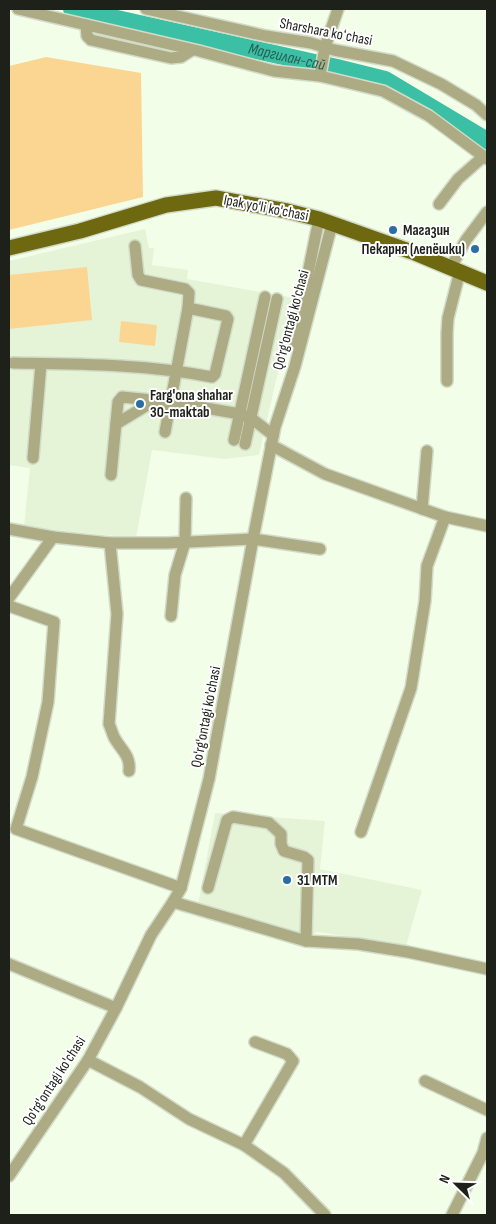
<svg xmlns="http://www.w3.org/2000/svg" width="496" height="1224" font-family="'Sofia Sans Condensed',sans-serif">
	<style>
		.built { fill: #e5f4d7 }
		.green { fill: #fbd692 }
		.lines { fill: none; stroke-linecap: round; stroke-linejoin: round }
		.river { stroke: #3bc0a5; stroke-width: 18 }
		.minor-casing { stroke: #d1dbc7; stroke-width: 14 }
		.major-casing { stroke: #d1dbc7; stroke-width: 18 }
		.minor { stroke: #adab84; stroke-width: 11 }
		.major { stroke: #6e6911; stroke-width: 15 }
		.poi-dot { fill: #2a6da2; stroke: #fff; stroke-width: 2 }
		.labels { text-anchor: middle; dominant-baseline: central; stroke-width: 4; stroke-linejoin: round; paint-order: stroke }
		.street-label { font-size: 15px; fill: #1e211a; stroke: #fff }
		.poi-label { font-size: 15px; font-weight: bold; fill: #1e211a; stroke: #fff; text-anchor: start }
		.water-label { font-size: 16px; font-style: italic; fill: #2a5e52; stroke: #fff }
	</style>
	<rect width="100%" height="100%" fill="#f3fee8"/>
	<g class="built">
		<path d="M145 229 149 248H154L152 265 188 270 187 279 295 298 259 455 225 459 152 450 136 538 24 527 30 468 9 465V261Z"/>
		<path d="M215 813 325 821 320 869 422 890 406 946 318 932 302 937 198 904Z"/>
	</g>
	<g class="green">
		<path d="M46 57 141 73 143 197 9 230V66Z"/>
		<path d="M87 267 92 320 9 329V275Z"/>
		<path d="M121 321 157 325 155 346 119 342Z"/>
	</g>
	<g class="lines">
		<path class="river" id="s1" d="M72 9 337 68 385 80 487 141"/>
		<g class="minor-casing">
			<g id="minor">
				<path d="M18 9 199 51 274 71 320 76 383 91 429 116 487 159"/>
				<path d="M146 9 266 36 311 43 334 50 393 61 441 84 476 105 487 115"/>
				<path d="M86 25 87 36 91 40 171 58 181 57 192 50"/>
				<path d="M320 76 325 47 338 9"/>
				<path d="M439 204 458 179 484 156"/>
				<path d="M135 246 138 275 141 280 185 289 189 293 188 308 165 432"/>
				<path d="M451 267 466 240 487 212"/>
				<path d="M294 342 319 219"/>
				<path d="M13 363C79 364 147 364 212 377L215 374 228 319 226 316 188 308"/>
				<path d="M447 381V333L448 318 460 271"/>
				<path d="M116 424 154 401"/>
				<path d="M234 440 265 297"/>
				<path d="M245 444 277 299"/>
				<path d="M271 445 325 474 445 517 487 526"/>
				<path d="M33 458 41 364"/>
				<path d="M111 475 118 402 122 397 171 402 240 414 251 418 273 435"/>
				<path d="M422 509 427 451"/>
				<path d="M9 529 53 537 110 543H167L253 539 320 549"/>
				<path d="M110 543 117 614 109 724C111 728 112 733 114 737 120 749 131 755 129 771"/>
				<path d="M9 598 53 537"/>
				<path d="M9 606 54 622 48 702 32 777 16 829 181 888"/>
				<path d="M171 616 175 575 185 542 186 498"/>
				<path d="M361 832 411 688 425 601 427 566 445 517"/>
				<path d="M208 888 227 820 233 817 269 823 281 834V844L284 851 304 857 308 860 306 941"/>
				<path d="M173 902 306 941 358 944 408 952 487 969"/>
				<path d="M9 964 116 1008"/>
				<path d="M88 1060 140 1087 189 1119 244 1145 284 1173 325 1215"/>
				<path d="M425 1081 487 1110"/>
				<path d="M244 1145 293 1061 287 1054 255 1042"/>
				<path d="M9 1176 88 1060 116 1008 151 935 173 902 181 888 209 779 253 539 275 427 295 366 332 224"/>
				<path d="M452 1215 483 1153 487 1138"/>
			</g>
		</g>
		<g class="major-casing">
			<path id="major" d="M9 248 80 231 166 205 216 198 287 211 319 219 415 253 487 283"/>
		</g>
		<use href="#minor" class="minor"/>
		<use href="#major" class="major"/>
	</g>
	<g class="poi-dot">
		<circle cx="393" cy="230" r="5"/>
		<circle cx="475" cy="249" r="5"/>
		<circle cx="140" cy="404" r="5"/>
		<circle cx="287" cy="880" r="5"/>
	</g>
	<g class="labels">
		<g class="street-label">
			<text transform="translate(326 32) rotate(11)">Sharshara koʻchasi</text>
			<text transform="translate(266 208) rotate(11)">Ipak yo'li ko'chasi</text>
			<text transform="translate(291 320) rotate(-75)">Qo'rg'ontagi ko'chasi</text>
			<text transform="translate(206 717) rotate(-79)">Qo'rg'ontagi ko'chasi</text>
			<text transform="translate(54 1081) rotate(-57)">Qo'rg'ontagi ko'chasi</text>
		</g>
		<g class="poi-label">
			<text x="403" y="230">Магазин</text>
			<text x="465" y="249" text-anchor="end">Пекарня (лепёшки)</text>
			<text x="150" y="395">Farg'ona shahar<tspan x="150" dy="17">30-maktab</tspan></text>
			<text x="297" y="880">31 MTM</text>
		</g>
		<g class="water-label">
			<text stroke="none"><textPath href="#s1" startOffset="220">Маргилан-сай</textPath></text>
		</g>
	</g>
	<rect width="496" height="1224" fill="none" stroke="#1e211a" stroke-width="20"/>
	<g transform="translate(456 1184) rotate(293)" stroke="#ffffff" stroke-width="4" paint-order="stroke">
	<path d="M0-4L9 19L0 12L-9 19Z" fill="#1e211a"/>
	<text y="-8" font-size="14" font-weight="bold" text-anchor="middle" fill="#1e211a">N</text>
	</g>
</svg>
